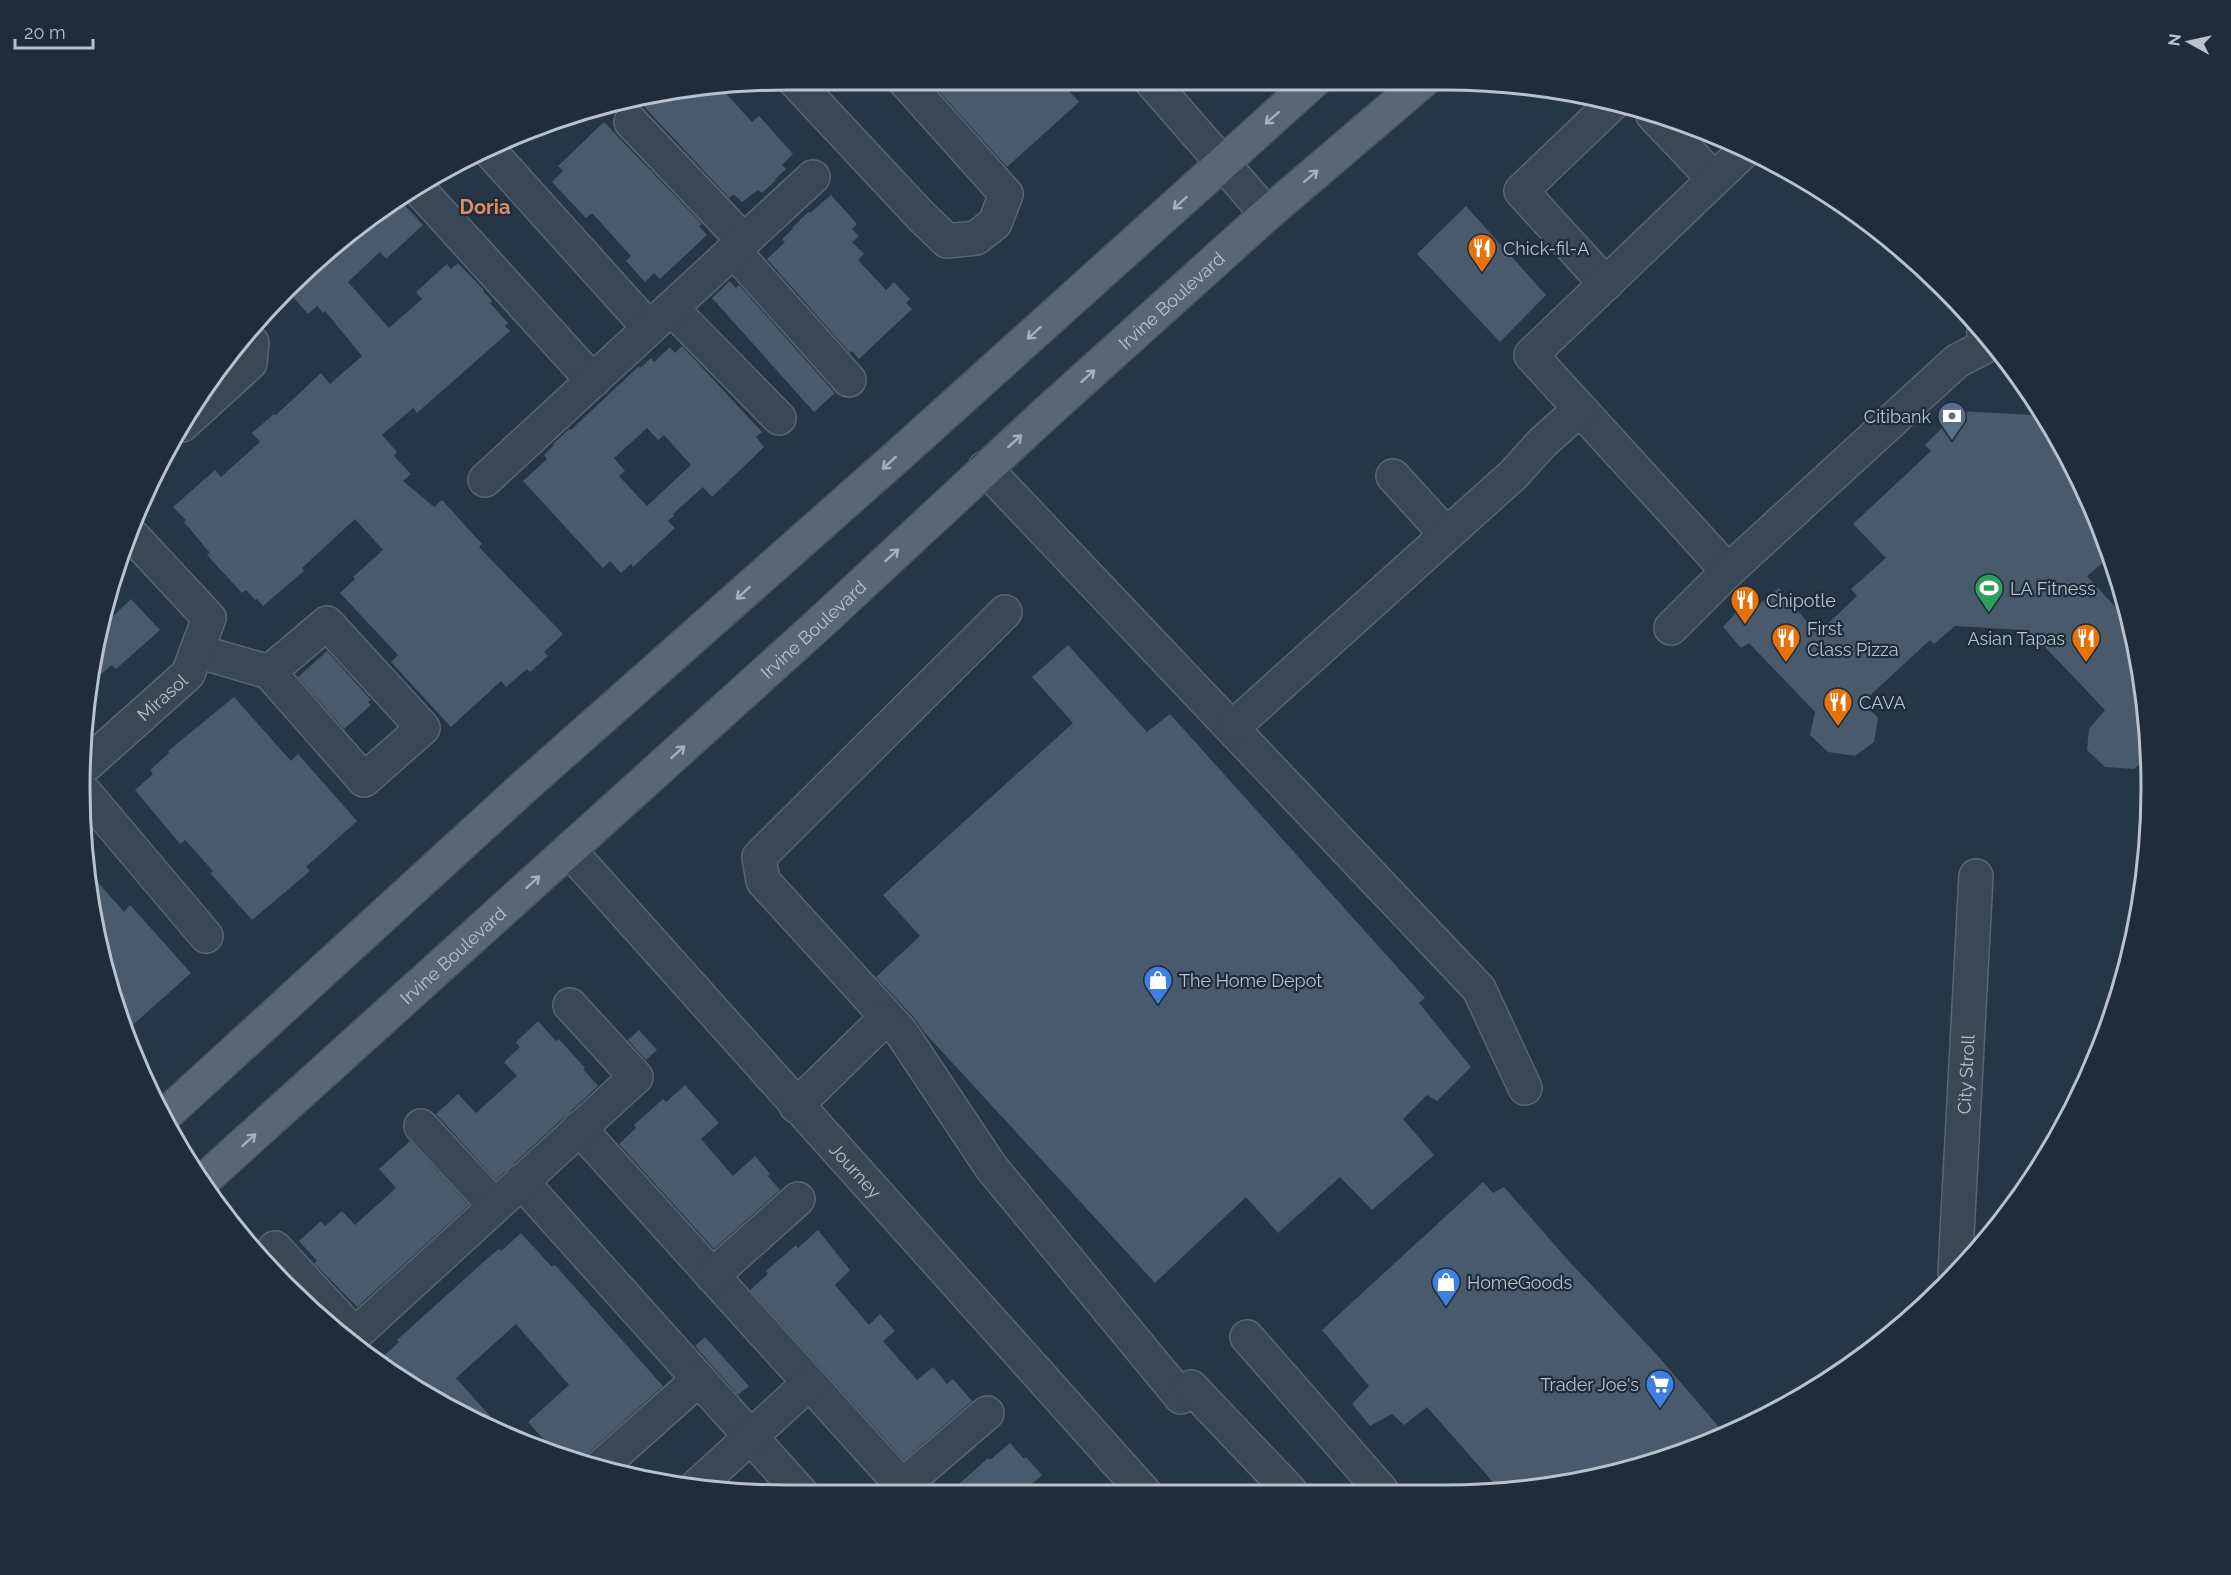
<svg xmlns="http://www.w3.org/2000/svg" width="2231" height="1575" font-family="Raleway,sans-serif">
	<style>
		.green { fill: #274647 }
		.building { fill: #485a6c; fill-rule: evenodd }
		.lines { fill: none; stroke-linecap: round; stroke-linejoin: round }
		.minor-casing { stroke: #586572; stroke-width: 36 }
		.major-casing { stroke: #465361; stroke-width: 36 }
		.minor { stroke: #3a4755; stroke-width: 33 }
		.major { stroke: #586675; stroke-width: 33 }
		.oneway { stroke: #a4b0bc }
		.labels { text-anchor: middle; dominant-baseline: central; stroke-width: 4.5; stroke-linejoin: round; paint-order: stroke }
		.poi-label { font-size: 18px; fill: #b7c2ce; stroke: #1e2c3b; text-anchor: start }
		.street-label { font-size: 18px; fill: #b7c2ce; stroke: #1e2c3b }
		.neighbourhood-label { font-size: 20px; font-weight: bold; fill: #e08d60; stroke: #1e2c3b }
		.rim { fill: none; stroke: #b7c2ce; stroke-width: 3 }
	</style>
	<rect width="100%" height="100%" fill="#253646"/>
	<path class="green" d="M564 119 543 138 535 130Z"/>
	<g class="building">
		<path d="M929 80H982L992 91 1005 80H1059L1079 102 1007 167Z"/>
		<path d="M721 88 752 122 759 116 793 154 782 165 786 169 775 179 776 180 762 193 758 190 742 202 736 196 732 195 729 198 637 99Z"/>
		<path d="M604 122 702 224 699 226 707 235 660 279 654 273 645 282 626 261 631 256 592 213 586 218 552 182 563 171 558 166Z"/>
		<path d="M831 195 857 224 852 229 859 236 852 242 864 254 858 260 886 290 894 282 910 299 906 303 912 309 859 359 852 351 850 353 767 259 785 242 782 239 793 229 792 228 808 212 810 213Z"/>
		<path d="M397 197 423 225 386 259 380 252 348 282 389 328 422 299 416 292 447 264 451 269 458 263 484 290 483 291 492 301 490 303 508 323 505 326 510 331 417 413 413 408 382 435 397 452 394 456 411 474 403 481 434 507 442 500 482 544 479 547 563 634 544 652 548 656 530 672 527 669 506 687 501 681 451 727 391 662 398 655 340 593 355 579 353 577 383 550 355 519 302 568 304 571 263 606 257 599 255 600 246 590 242 593 218 567 207 555 210 553 184 522 186 520 173 507 215 470 221 477 260 442 252 433 274 414 276 415 321 373 330 384 362 356 325 311 323 313 317 306 308 314 289 292Z"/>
		<path d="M1466 206 1546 295 1500 342 1417 254Z"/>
		<path d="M730 281 736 288 739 285 835 393 814 412 712 298Z"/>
		<path d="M682 346 762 432 756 437 764 447 712 497 703 487 673 514 674 516 668 521 675 528 633 567 631 564 621 573 610 561 603 568 523 481 547 459 544 455 554 445 553 444 569 429 571 430 639 366 640 368 651 358 654 362 670 347 675 353ZM647 428 658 440 664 435 691 465 647 506 619 476 625 471 614 458Z"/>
		<path d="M1959 411 2035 415 2064 449 2065 452 2060 457 2074 472 2112 555 2087 576 2128 621 2145 695 2147 758 2134 769 2105 767 2087 750 2089 729 2105 710 2045 647 2036 646 2021 630 1955 626 1934 644 1930 640 1863 702 1878 718 1874 742 1855 756 1828 752 1810 735 1815 712 1749 643 1741 648 1723 627 1744 604 1751 611 1779 588 1817 634 1857 596 1851 589 1886 558 1853 524 1931 451 1925 445Z"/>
		<path d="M131 599 160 630 116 669 112 665 88 685 105 624Z"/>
		<path d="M1068 645 1147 732 1170 714 1425 998 1419 1003 1471 1067 1437 1101 1427 1095 1403 1119 1434 1155 1372 1210 1340 1177 1278 1233 1246 1197 1155 1283 924 1032 915 1019 876 977 920 936 883 895 1073 723 1032 677Z"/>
		<path d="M327 651 371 700 368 702 371 705 344 729 298 677Z"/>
		<path d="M234 697 291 761 298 754 357 821 306 867 310 871 252 920 210 873 213 871 185 840 180 844 135 790 153 774 150 770 169 753 168 751Z"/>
		<path d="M86 869 124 912 130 905 191 973 126 1031 104 971 86 880Z"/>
		<path d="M538 1021 556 1041 559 1039 585 1068 583 1069 598 1086 496 1180 436 1114 458 1094 476 1113 517 1076 504 1062 520 1047 516 1042Z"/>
		<path d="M639 1030 657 1050 646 1060 628 1040Z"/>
		<path d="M685 1085 719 1123 701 1139 733 1176 755 1156 770 1174 768 1176 780 1190 714 1249 619 1144 636 1128 634 1125 663 1099 666 1102Z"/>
		<path d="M410 1141 469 1205 357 1307 314 1263 317 1261 299 1241 321 1221 325 1226 342 1211 355 1225 396 1188 379 1169Z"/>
		<path d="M1483 1182 1493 1193 1504 1187 1567 1259 1658 1356 1725 1434 1627 1471 1536 1489 1500 1490 1427 1407 1404 1425 1392 1414 1370 1426 1352 1404 1369 1386 1322 1330Z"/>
		<path d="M818 1230 850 1270 835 1285 869 1325 880 1314 895 1331 883 1341 917 1380 933 1367 947 1384 953 1379 972 1401 904 1460 750 1290 768 1274 766 1271 796 1245 798 1248Z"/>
		<path d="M521 1233 552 1267 555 1265 663 1386 586 1455 581 1462 541 1447 546 1442 528 1422 569 1385 516 1324 456 1378 506 1434 475 1423 377 1362 399 1342 397 1340 489 1257 499 1249 501 1251Z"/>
		<path d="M705 1337 749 1386 738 1395 695 1346Z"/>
		<path d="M1010 1443 1024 1459 1026 1457 1042 1475 1023 1492 949 1493 988 1458 990 1460Z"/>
	</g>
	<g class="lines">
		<g class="minor-casing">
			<g id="minor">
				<path d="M794 80 920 215 947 241 976 238 995 223 1006 194 904 80"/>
				<path d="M1150 80 1267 214"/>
				<path d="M1653 115 1714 179"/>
				<path d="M631 122 744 241"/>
				<path d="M487 148 649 328"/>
				<path d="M416 186 593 381"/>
				<path d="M733 250 849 380"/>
				<path d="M1606 284 1521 191 1613 103"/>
				<path d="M671 308 779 418"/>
				<path d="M1580 409 1728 571"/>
				<path d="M182 425 250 363 252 343 244 335"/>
				<path d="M985 468 1479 989 1525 1088"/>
				<path d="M1393 476 1446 534"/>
				<path d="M485 480 813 177"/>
				<path d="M1005 612 759 857 763 881 901 1032 991 1167 1181 1397"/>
				<path d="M1671 628 1728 571 1957 361 1984 347V332"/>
				<path d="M197 651 269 672 364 780 423 728 327 623 269 672"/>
				<path d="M1232 728 1514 474 1542 443 1580 409 1531 355 1746 149"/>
				<path id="s1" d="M86 765 188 674 209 618 129 532"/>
				<path d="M86 794 206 936"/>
				<path id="s2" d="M569 850 1144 1492"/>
				<path d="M796 1106 887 1017"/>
				<path d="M421 1126 495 1206"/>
				<path d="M579 1128 909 1493"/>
				<path d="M521 1181 802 1494"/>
				<path d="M275 1248 355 1335"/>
				<path id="s3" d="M1955 1272 1976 876"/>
				<path d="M712 1276 798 1199"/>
				<path d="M1247 1337 1381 1490"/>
				<path d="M348 1341 636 1077 570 1005"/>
				<path d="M1191 1387 1290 1491"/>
				<path d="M598 1469 699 1379"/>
				<path d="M902 1486 987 1413"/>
				<path d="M696 1487 809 1383"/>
			</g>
		</g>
		<g class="major-casing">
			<g id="major">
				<path d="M163 1117 525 786 901 453 1315 80"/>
				<path id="s4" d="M205 1179 819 624 1044 415 1267 214 1424 80"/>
			</g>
		</g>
		<use href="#minor" class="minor"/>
		<use href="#major" class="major"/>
	</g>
	<defs><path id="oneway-shaft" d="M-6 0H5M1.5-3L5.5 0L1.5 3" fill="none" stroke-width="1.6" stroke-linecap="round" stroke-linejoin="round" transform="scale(1.5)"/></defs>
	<g class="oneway">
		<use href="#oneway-shaft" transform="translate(1272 118) rotate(139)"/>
		<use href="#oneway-shaft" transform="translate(1311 176) rotate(-41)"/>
		<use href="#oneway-shaft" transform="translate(1180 203) rotate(138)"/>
		<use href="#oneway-shaft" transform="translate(1034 333) rotate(138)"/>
		<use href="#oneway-shaft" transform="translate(1088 376) rotate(-42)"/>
		<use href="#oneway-shaft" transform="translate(1015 441) rotate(-42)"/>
		<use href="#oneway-shaft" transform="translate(889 463) rotate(138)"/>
		<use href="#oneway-shaft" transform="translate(892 555) rotate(-43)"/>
		<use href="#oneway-shaft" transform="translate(743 593) rotate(138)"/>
		<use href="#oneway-shaft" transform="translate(678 752) rotate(-42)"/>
		<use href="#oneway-shaft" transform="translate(533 882) rotate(-42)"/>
		<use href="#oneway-shaft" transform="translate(249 1140) rotate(-42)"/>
	</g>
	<defs>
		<g id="restaurant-pin" transform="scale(1.5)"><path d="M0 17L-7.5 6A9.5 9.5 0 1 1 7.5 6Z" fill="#e8710a" stroke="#1e2c3b"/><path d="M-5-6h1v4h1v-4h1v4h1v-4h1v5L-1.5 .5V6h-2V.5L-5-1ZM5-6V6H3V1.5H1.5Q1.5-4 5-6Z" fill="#fff"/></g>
		<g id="bank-pin" transform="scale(1.5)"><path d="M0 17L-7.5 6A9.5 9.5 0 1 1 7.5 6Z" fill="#5c6f8a" stroke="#1e2c3b"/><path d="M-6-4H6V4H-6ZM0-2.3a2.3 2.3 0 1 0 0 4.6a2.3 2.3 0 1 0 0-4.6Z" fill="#fff"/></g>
		<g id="stadium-pin" transform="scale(1.5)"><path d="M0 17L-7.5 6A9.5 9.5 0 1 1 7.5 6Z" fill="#2e9e5b" stroke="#1e2c3b"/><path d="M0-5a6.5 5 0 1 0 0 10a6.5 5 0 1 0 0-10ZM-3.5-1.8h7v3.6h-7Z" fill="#fff"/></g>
		<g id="shop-pin" transform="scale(1.5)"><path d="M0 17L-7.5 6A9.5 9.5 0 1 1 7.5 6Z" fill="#3f7fe0" stroke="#1e2c3b"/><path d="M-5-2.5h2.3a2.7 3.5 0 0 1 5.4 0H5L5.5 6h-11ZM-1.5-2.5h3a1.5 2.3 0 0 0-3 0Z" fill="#fff"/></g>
		<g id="supermarket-pin" transform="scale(1.5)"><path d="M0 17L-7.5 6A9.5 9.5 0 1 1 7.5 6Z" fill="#3f7fe0" stroke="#1e2c3b"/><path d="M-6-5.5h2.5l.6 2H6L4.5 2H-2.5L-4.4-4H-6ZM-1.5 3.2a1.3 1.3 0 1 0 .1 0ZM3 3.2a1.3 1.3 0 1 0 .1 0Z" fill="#fff"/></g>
	</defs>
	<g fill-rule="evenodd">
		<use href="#restaurant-pin" x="1482" y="248"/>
		<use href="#bank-pin" x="1952" y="416"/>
		<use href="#stadium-pin" x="1989" y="588"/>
		<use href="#restaurant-pin" x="1745" y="600"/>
		<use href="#restaurant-pin" x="1786" y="638"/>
		<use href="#restaurant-pin" x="2086" y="638"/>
		<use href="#restaurant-pin" x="1838" y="702"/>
		<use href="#shop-pin" x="1158" y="980"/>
		<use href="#shop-pin" x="1446" y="1282"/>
		<use href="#supermarket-pin" x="1660" y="1384"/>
	</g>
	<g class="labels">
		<g class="poi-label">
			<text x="1503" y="248">Chick-fil-A</text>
			<text x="1931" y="416" text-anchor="end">Citibank</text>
			<text x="2010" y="588">LA Fitness</text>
			<text x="1766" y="600">Chipotle</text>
			<text x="1807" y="628">First<tspan x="1807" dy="21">Class Pizza</tspan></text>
			<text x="2065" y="638" text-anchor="end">Asian Tapas</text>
			<text x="1859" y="702">CAVA</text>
			<text x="1179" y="980">The Home Depot</text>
			<text x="1467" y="1282">HomeGoods</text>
			<text x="1639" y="1384" text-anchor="end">Trader Joe's</text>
		</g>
		<g class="street-label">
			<text stroke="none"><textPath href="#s4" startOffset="1306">Irvine Boulevard</textPath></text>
			<text stroke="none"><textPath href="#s4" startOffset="820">Irvine Boulevard</textPath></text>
			<text stroke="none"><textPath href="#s1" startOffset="102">Mirasol</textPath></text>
			<text stroke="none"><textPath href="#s4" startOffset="334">Irvine Boulevard</textPath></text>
			<text stroke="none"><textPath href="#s3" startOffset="198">City Stroll</textPath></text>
			<text stroke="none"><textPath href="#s2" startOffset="430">Journey</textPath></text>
		</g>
		<g class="neighbourhood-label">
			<text x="485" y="207">Doria</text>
		</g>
	</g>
	<path d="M0 0H2231V1575H0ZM787 90H1444A697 697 0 0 1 2141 787V788A697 697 0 0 1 1444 1485H787A697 697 0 0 1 90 788V787A697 697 0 0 1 787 90Z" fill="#1e2c3b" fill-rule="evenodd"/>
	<path class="rim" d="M787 90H1444A697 697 0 0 1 2141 787V788A697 697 0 0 1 1444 1485H787A697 697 0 0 1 90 788V787A697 697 0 0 1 787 90Z"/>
	<g transform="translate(2189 42) rotate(278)" stroke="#1e2c3b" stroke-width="4.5" paint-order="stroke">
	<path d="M0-4.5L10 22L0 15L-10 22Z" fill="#b7c2ce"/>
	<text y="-9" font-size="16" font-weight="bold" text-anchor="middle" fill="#b7c2ce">N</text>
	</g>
	<path d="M15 39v9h78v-9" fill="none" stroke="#b7c2ce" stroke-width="3"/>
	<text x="24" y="39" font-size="18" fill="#b7c2ce" stroke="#1e2c3b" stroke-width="4.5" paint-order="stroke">20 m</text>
</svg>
